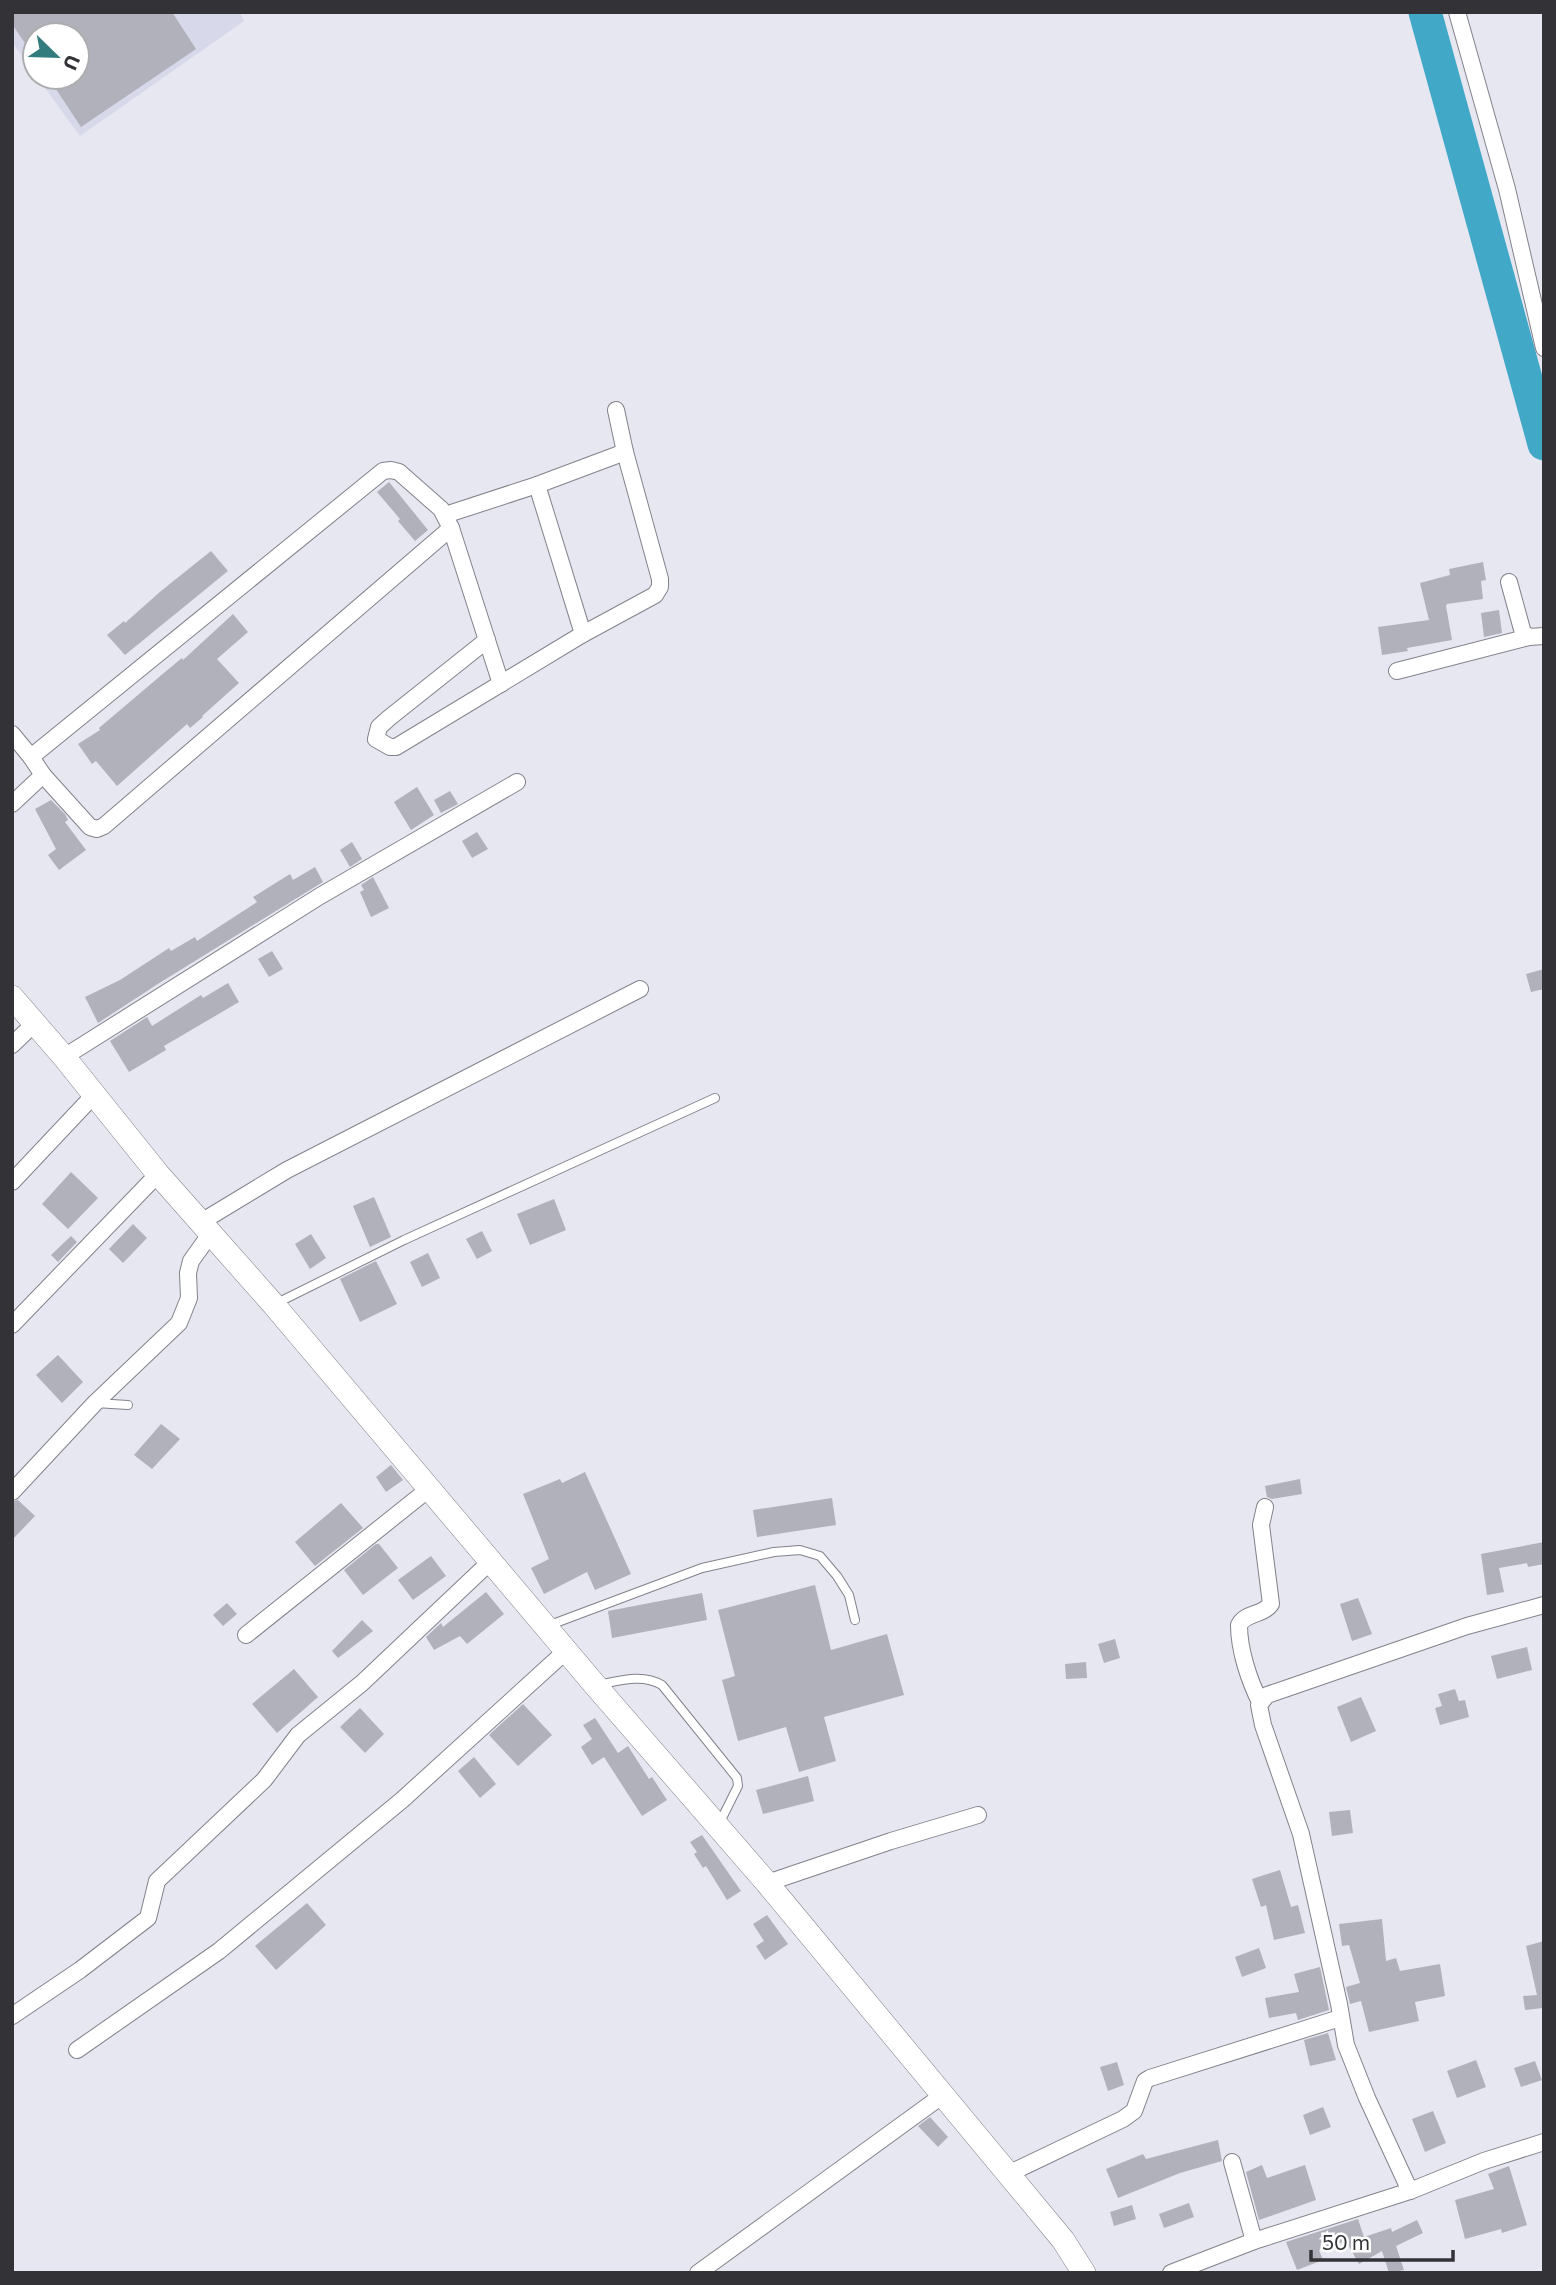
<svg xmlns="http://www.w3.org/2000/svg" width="1556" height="2285" font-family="Commissioner,sans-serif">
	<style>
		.built { fill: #d7d8e9 }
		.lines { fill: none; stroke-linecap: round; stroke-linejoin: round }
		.river { stroke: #42a8c8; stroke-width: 33 }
		.building { fill: #b1b1bb }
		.lane-casing { stroke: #82828b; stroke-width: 10 }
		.street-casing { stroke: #82828b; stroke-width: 18 }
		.secondary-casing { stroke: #82828b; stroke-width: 24 }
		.lane { stroke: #fff; stroke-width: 8 }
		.street { stroke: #fff; stroke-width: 16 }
		.secondary { stroke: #fff; stroke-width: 23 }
	</style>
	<rect width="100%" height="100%" fill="#e6e7f1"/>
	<path class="built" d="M12 12H240L244 21 80 136 37 77H77V35H35V74L12 42Z"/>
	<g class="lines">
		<path class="river" d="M1425 12 1544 444"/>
	</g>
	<g class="building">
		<path d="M12 12H172L196 49 81 127 48 77H77V35H35V58L12 24Z"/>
		<path d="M389 482 428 530 415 541 398 521 400 519 377 492Z"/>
		<path d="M211 551 228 571 125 655 107 635 124 621 125 623 161 591Z"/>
		<path d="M1483 562 1486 580 1481 581 1483 599 1447 604 1446 606 1452 640 1407 648 1408 651 1382 655 1378 627 1429 620 1420 583 1450 575 1449 569Z"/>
		<path d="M1499 610 1502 633 1484 637 1481 613Z"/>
		<path d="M233 614 248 632 217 659 239 683 202 716 203 717 190 728 187 724 117 786 96 761 92 764 78 744 100 730 99 728 165 672 182 658 183 660Z"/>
		<path d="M417 787 434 815 411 830 394 802Z"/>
		<path d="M450 791 458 804 441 813 434 800Z"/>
		<path d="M51 800 65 814 68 820 65 822 86 850 59 870 48 855 56 849 35 809Z"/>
		<path d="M477 832 488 849 472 858 462 841Z"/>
		<path d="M352 842 362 859 350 867 340 850Z"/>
		<path d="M315 867 323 882 161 982 98 1023 85 997 120 980 169 948 171 951 195 937 197 941 257 902 253 897 290 874 293 880Z"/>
		<path d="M373 877 389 908 371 917 360 892 364 890 361 885Z"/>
		<path d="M272 951 283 969 269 977 258 959Z"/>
		<path d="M1544 969V989L1531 992 1526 974Z"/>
		<path d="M228 983 239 1002 164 1046 166 1050 129 1072 110 1041 147 1017 152 1026 201 995 203 998Z"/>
		<path d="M71 1172 98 1198 68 1229 42 1204Z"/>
		<path d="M374 1197 391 1237 370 1247 353 1206Z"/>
		<path d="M554 1199 566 1230 530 1245 517 1214Z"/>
		<path d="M133 1224 147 1238 123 1263 109 1249Z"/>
		<path d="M482 1231 492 1251 477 1259 466 1239Z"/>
		<path d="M311 1234 326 1258 310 1269 295 1244Z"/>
		<path d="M71 1236 77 1242 58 1262 51 1255Z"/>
		<path d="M428 1253 440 1278 422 1287 410 1262Z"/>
		<path d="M376 1261 397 1304 360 1322 340 1279Z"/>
		<path d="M58 1355 83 1382 62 1403 36 1375Z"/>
		<path d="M161 1424 180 1439 152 1469 134 1455Z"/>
		<path d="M391 1465 403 1480 386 1492 376 1477Z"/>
		<path d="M585 1472 631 1574 595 1590 587 1572 544 1594 531 1568 549 1559 523 1494 560 1479 562 1483Z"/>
		<path d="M1300 1479 1302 1494 1272 1499 1267 1497 1265 1486Z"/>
		<path d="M832 1498 836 1525 757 1537 753 1510Z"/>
		<path d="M18 1500 35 1516 12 1540V1502Z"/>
		<path d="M341 1503 363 1528 315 1566 295 1542Z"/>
		<path d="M1544 1542V1564L1528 1567 1527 1563 1499 1568 1504 1592 1487 1595 1481 1554Z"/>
		<path d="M376 1544H379L398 1568 363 1595 344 1570Z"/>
		<path d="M431 1556 446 1576 413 1600 398 1580Z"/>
		<path d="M815 1585 831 1650 887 1634 904 1695 824 1717 836 1761 799 1772 786 1727 738 1741 722 1680 735 1676 718 1610Z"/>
		<path d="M486 1592 504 1614 467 1644 460 1636 434 1650 426 1637 441 1623 443 1627Z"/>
		<path d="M702 1593 707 1620 612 1638 608 1611Z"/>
		<path d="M1358 1598 1372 1634 1352 1641 1340 1604Z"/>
		<path d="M227 1603 237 1614 223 1626 213 1615Z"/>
		<path d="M362 1620 373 1631 338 1658 332 1651Z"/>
		<path d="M1115 1639 1120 1658 1104 1663 1098 1644Z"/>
		<path d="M1527 1647 1532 1670 1497 1679 1491 1656Z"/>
		<path d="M1086 1662 1087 1678 1066 1679 1065 1664Z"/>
		<path d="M294 1669 318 1697 277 1733 252 1704Z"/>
		<path d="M1455 1689 1459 1701 1465 1700 1469 1717 1440 1725 1435 1708 1442 1706 1438 1694Z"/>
		<path d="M1361 1697 1376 1731 1351 1742 1337 1707Z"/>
		<path d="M523 1704 552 1735 518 1766 489 1735Z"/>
		<path d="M360 1708 384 1734 365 1753 340 1727Z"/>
		<path d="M595 1718 618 1753 628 1746 649 1779 652 1777 667 1800 642 1816 604 1757 592 1765 581 1747 592 1739 583 1725Z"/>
		<path d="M474 1757 496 1784 480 1798 458 1771Z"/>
		<path d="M808 1776 814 1801 763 1814 756 1790Z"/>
		<path d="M1350 1810 1353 1833 1332 1836 1329 1812Z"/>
		<path d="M702 1835 741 1891 727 1900 706 1866 703 1868 694 1854 697 1852 690 1842Z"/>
		<path d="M1280 1870 1291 1907 1298 1905 1305 1933 1274 1940 1266 1905 1261 1907 1252 1879Z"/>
		<path d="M307 1903 326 1925 276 1970 255 1946Z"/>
		<path d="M767 1915 788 1944 765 1960 756 1946 764 1941 753 1924Z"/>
		<path d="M1382 1919 1386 1961 1396 1958 1400 1971 1440 1964 1445 1996 1415 2002 1419 2021 1369 2032 1361 2001 1350 2004 1346 1987 1360 1983 1349 1945 1342 1946 1339 1924Z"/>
		<path d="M1544 1941 1543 2008 1525 2010 1523 1996 1537 1995 1526 1946Z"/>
		<path d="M1259 1948 1266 1968 1242 1977 1235 1957Z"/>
		<path d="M1320 1967 1329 2010 1298 2020 1296 2013 1269 2018 1265 1998 1299 1992 1294 1974Z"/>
		<path d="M1328 2033 1336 2060 1310 2066 1304 2040Z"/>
		<path d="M1476 2060 1486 2087 1457 2098 1447 2071Z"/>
		<path d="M1535 2061 1542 2080 1521 2087 1514 2068Z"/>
		<path d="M1117 2062 1124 2085 1108 2091 1100 2067Z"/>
		<path d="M1323 2107 1331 2127 1310 2135 1303 2115Z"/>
		<path d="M1433 2111 1446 2143 1425 2152 1412 2119Z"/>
		<path d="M930 2117 948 2137 938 2147 918 2126Z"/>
		<path d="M1218 2140 1222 2161 1180 2173 1118 2198 1106 2169 1143 2154 1146 2159Z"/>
		<path d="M1262 2165 1267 2178 1305 2165 1316 2200 1259 2220 1246 2172Z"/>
		<path d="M1509 2166 1527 2225 1502 2233 1501 2229 1465 2239 1455 2200 1494 2189 1488 2174Z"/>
		<path d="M1189 2203 1194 2217 1164 2228 1159 2214Z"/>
		<path d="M1132 2205 1136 2219 1114 2226 1110 2212Z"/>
		<path d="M1358 2219 1364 2237 1391 2228 1392 2232 1417 2220 1423 2233 1396 2246 1404 2270 1389 2273 1382 2251 1359 2264 1346 2241 1319 2250 1323 2260 1297 2270 1286 2242Z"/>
	</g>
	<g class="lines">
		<g class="lane-casing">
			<g id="lane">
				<path d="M277 1303 404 1240 715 1098"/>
				<path d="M95 1403 128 1405"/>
				<path d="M550 1625 702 1568 774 1552 800 1550 820 1556 837 1576 849 1595 855 1620"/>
				<path d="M597 1685C619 1681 642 1673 662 1685L737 1778 738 1786 720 1822"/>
			</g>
		</g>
		<g class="street-casing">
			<g id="street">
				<path d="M1457 12 1507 189 1544 348"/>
				<path d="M391 470 399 472 441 509 451 528 104 826 97 829 90 827 43 775 31 757 383 471Z"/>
				<path d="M537 485 583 634"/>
				<path d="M445 515 537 485 625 452"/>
				<path d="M451 528 501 684"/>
				<path d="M1509 582 1523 633 1529 637 1544 636"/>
				<path d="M487 640 389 718 379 727 376 739 390 747H396L583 634 655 595 660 587V579L625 452 616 410"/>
				<path d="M1397 671 1529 637"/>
				<path d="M12 734 31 757"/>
				<path d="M12 804 43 775"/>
				<path d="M12 1045 35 1023"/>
				<path d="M64 1057 320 896 517 782"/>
				<path d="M12 1182 94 1095"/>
				<path d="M201 1222 287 1170 640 989"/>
				<path d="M12 1325 158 1174"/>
				<path d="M12 1492 95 1403 179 1323 189 1298 188 1273 191 1261 211 1233"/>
				<path d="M246 1635 430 1488"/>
				<path d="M1260 1702C1249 1680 1239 1650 1239 1625 1246 1612 1262 1616 1271 1604L1261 1525 1265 1507"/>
				<path d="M767 1883 891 1841 978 1815"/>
				<path d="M12 2016 80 1970 148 1918 157 1881 264 1780 298 1735 362 1683 491 1561"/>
				<path d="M77 2050 219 1951 402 1800 567 1650"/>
				<path d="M1232 2162 1254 2241"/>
				<path d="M1008 2174 1123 2119 1134 2111 1145 2081 1150 2078 1340 2018"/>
				<path d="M1410 2191 1367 2098 1346 2045 1339 2004 1301 1834 1263 1725 1259 1705 1267 1695 1279 1691 1467 1626 1544 1605"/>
				<path d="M698 2273 943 2095"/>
				<path d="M1171 2273 1254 2241 1410 2191 1484 2161 1544 2142"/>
			</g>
		</g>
		<g class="secondary-casing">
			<path id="secondary" d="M12 997 64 1057 158 1174 274 1305 595 1685 767 1883 1063 2240 1084 2273"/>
		</g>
		<use href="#lane" class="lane"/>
		<use href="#street" class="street"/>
		<use href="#secondary" class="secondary"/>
	</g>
	<rect width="1556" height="2285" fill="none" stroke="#333337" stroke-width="28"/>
	<g transform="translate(56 56) rotate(113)"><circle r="33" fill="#ffffff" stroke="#adadaf" stroke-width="2"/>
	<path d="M0-5L12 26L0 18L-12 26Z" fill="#337c7d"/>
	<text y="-10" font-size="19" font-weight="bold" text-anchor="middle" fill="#333337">U</text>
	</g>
	<path d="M1311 2250v10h142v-10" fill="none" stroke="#333337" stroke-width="3.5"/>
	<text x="1322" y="2250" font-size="21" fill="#333337" stroke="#ffffff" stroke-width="5" paint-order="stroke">50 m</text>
</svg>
